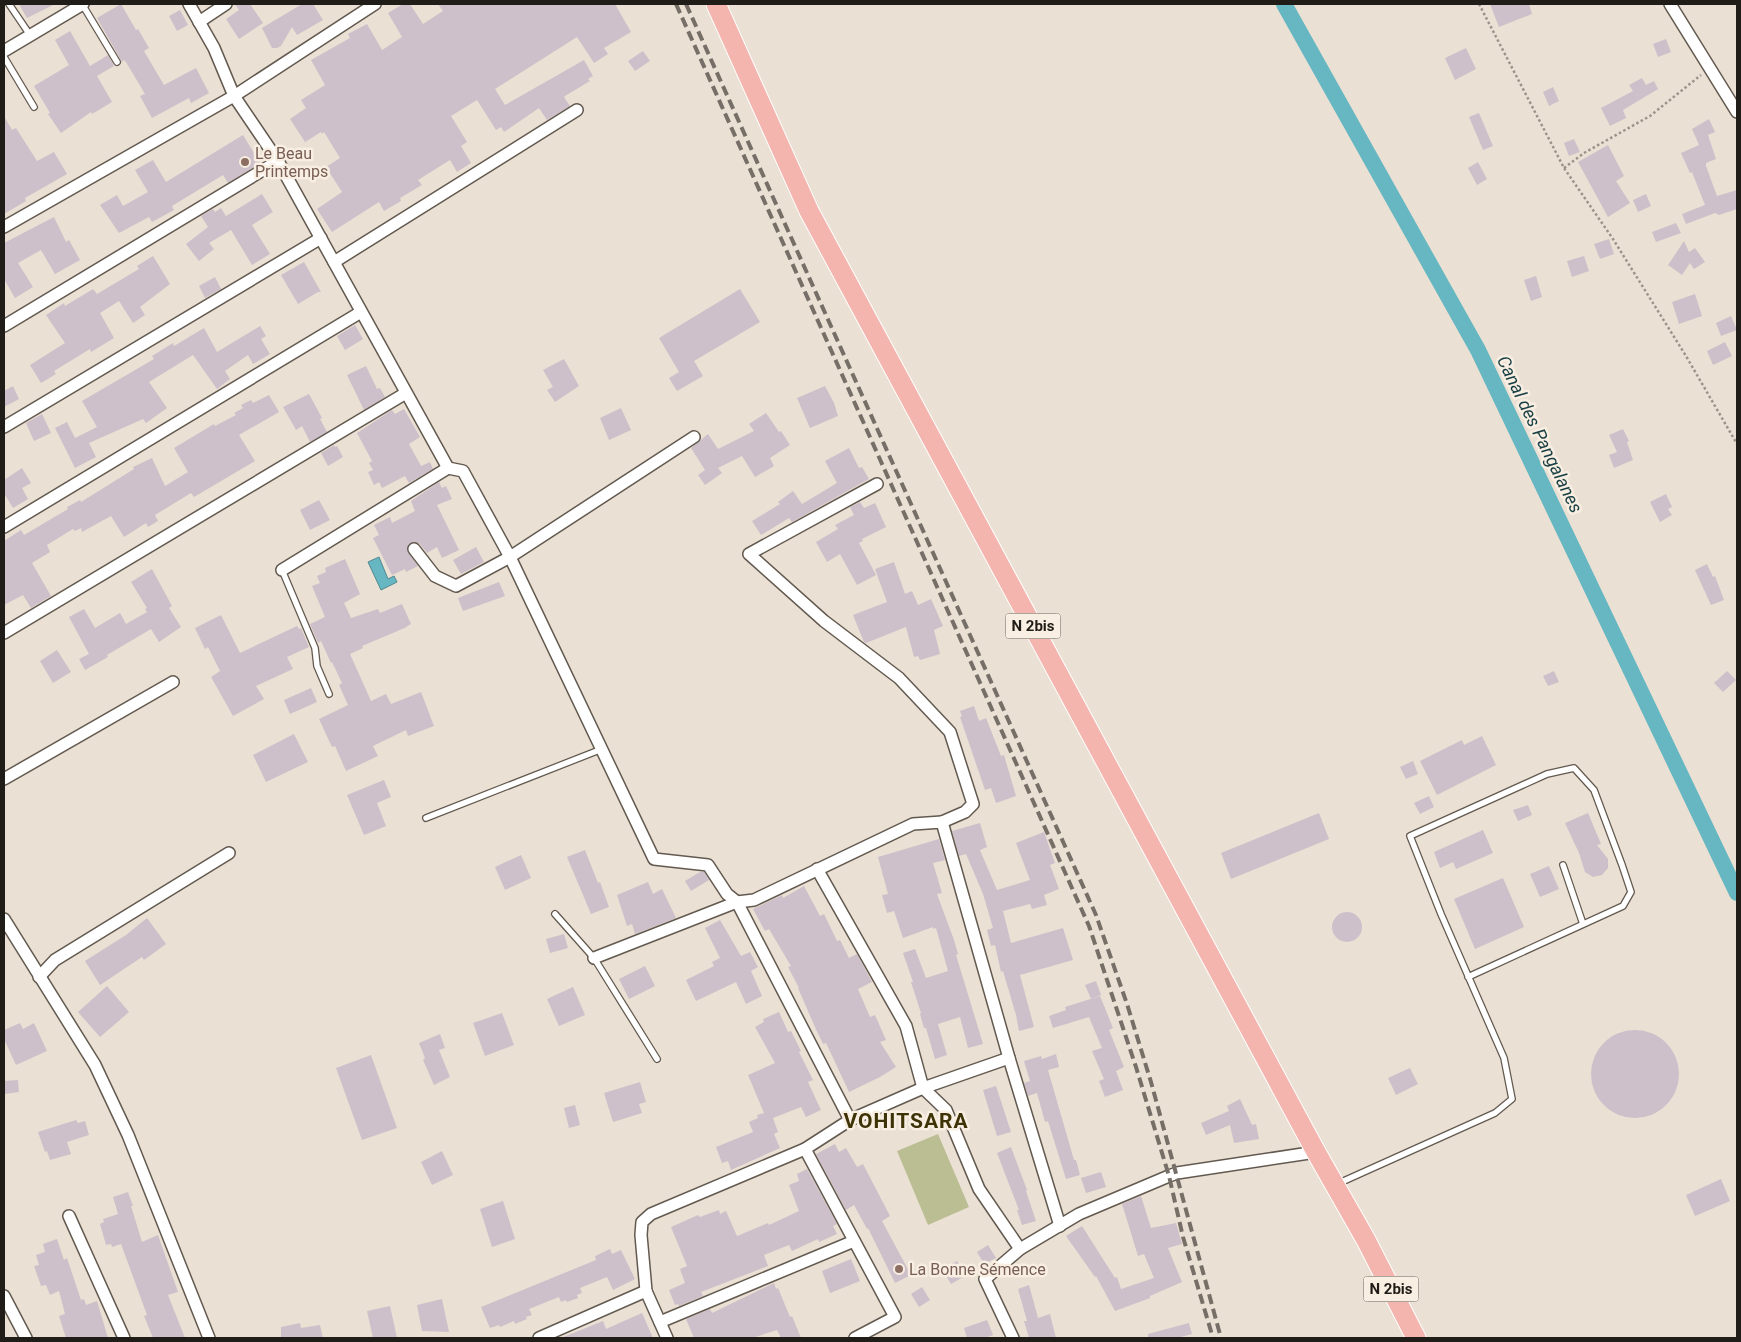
<svg xmlns="http://www.w3.org/2000/svg" width="1741" height="1342" font-family="Roboto,sans-serif">
	<style>
		.green { fill: #bbbe93 }
		.water { fill: #66b7c2; stroke: #51888f }
		.lines { fill: none; stroke-linecap: round; stroke-linejoin: round }
		.canal { stroke: #66b7c2; stroke-width: 16 }
		.building { fill: #cdc0ca }
		.lane-casing { stroke: #62594f; stroke-width: 8 }
		.street-casing { stroke: #62594f; stroke-width: 14 }
		.primary-casing { stroke: #fff; stroke-width: 21 }
		.path { stroke: #9b9289; stroke-width: 2.5; stroke-dasharray: 2.5 2.5; stroke-linecap: butt }
		.lane { stroke: #fff; stroke-width: 5.5 }
		.street { stroke: #fff; stroke-width: 11 }
		.primary { stroke: #f4b5af; stroke-width: 19 }
		.rail { stroke: #766f68; stroke-width: 4; stroke-dasharray: 10 5; stroke-linecap: butt }
		.education-dot { fill: #8d6e63; stroke: #f8eee1; stroke-width: 2 }
		.labels { text-anchor: middle; dominant-baseline: central; stroke-width: 5; stroke-linejoin: round; paint-order: stroke }
		.shield { fill: #f8eee1; stroke: #615b54; stroke-width: 1 }
		.shield-label { font-size: 15px; font-weight: bold; fill: #201c18 }
		.education-label { font-size: 16px; fill: #785e54; stroke: #f8eee1; text-anchor: start }
		.water-label { font-size: 18px; font-style: italic; fill: #183f44; stroke: #f8eee1 }
		.district-label { font-size: 21px; font-weight: bold; letter-spacing: 1px; fill: #3e3207; stroke: #f8eee1 }
	</style>
	<rect width="100%" height="100%" fill="#ebe0d4"/>
	<path class="green" d="M938 1134 969 1207 928 1225 897 1151Z"/>
	<path class="water" d="M379 557 388 579 394 576 397 582 381 590 368 562Z"/>
	<g class="lines">
		<path class="canal" d="M1284 4 1478 350 1737 893"/>
	</g>
	<g class="building">
		<path d="M19 4H55L27 18Z"/>
		<path d="M121 4 136 30 138 29 149 48 144 51 164 85 196 68 209 93 191 103 189 98 152 118 140 96 145 94 126 62 124 60 122 62 97 18Z"/>
		<path d="M235 4H250L263 23 239 39 226 19 239 10Z"/>
		<path d="M302 4H313L323 20 297 35 292 27 281 46 277 48H272L262 28Z"/>
		<path d="M403 4H410L423 24 443 11 438 4H615L631 32 604 48 608 54 594 63 577 37 495 89 505 105 584 60 593 76 588 79 590 81 565 96 564 97 570 106 547 120 539 108 504 132 501 127 496 130 477 100 451 116 467 142 461 146 471 163 457 172 450 160 418 180 422 185 400 198 401 201 384 211 379 202 332 232 317 209 342 192 326 167 340 158 324 132 322 134 321 132 305 142 290 119 306 108 301 100 325 85 311 60 350 38 348 34 367 24 382 50 402 37 388 13Z"/>
		<path d="M1490 4H1529L1532 14 1499 27Z"/>
		<path d="M180 10 188 25 177 31 169 16Z"/>
		<path d="M70 31 90 66 108 55 114 66 97 76 112 102 92 114 91 112 61 133 48 114 50 113 34 86 69 65 55 40Z"/>
		<path d="M1666 39 1671 52 1658 57 1653 44Z"/>
		<path d="M1466 48 1476 69 1455 80 1445 58Z"/>
		<path d="M643 51 650 61 635 71 628 61Z"/>
		<path d="M1642 78 1646 85 1654 81 1658 89 1623 110 1626 118 1610 126 1601 108 1633 91 1629 85Z"/>
		<path d="M1553 87 1559 101 1549 106 1543 92Z"/>
		<path d="M1479 113 1493 146 1483 150 1469 117Z"/>
		<path d="M4 116 12 130 16 128 37 161 54 152 67 174 25 198 26 201 4 214Z"/>
		<path d="M1709 119 1715 132 1708 135 1716 159 1706 163V166L1717 196 1737 190V209L1719 215 1715 213 1686 224 1682 214 1705 205 1692 172 1690 173 1681 153 1699 145 1692 129Z"/>
		<path d="M243 135 260 163 228 183 223 175 172 206 174 210 152 222 149 217 119 233 100 205 117 195 123 206 148 192 135 170 153 160 166 182Z"/>
		<path d="M1574 139 1580 152 1569 156 1564 143Z"/>
		<path d="M1608 145 1624 176 1616 181 1630 203 1608 217 1578 162Z"/>
		<path d="M1478 162 1487 179 1477 185 1468 168Z"/>
		<path d="M262 194 273 212 252 225 270 254 252 265 231 230 209 243 214 249 199 261 186 244 208 227 201 216 213 209 215 212 221 208 226 216Z"/>
		<path d="M1646 194 1651 206 1638 212 1633 200Z"/>
		<path d="M54 217 66 242 69 240 80 260 55 274 41 250 18 263 33 287 15 298 4 279V243Z"/>
		<path d="M1676 223 1681 233 1656 242 1652 232Z"/>
		<path d="M1609 239 1614 254 1600 259 1594 244Z"/>
		<path d="M1684 241 1689 252 1695 248 1705 262 1694 269 1690 263 1682 275 1668 265Z"/>
		<path d="M153 256 170 284 140 307 145 315 133 323 119 301 100 313 114 338 91 352 90 349 54 371 56 374 41 383 30 365 65 343 46 315 64 303 65 306 93 289 97 294 139 269 137 266Z"/>
		<path d="M1584 256 1589 271 1572 277 1567 261Z"/>
		<path d="M304 262 321 292H318L298 304 281 275Z"/>
		<path d="M1536 276 1542 297 1531 301 1524 280Z"/>
		<path d="M215 277 221 289 205 298 199 286Z"/>
		<path d="M740 289 760 322 694 361 703 376 677 391 669 378 679 372 659 338Z"/>
		<path d="M1695 294 1702 316 1679 324 1672 302Z"/>
		<path d="M1731 316 1737 330 1721 336 1716 323Z"/>
		<path d="M355 325 363 339 345 350 337 336Z"/>
		<path d="M260 326 266 336 261 339 270 354 253 364 248 355 225 371 230 379 217 389 193 355 149 382 167 408 146 423 143 419 89 443 96 457 75 468 55 428 67 422 75 438 97 427 82 401 154 359 152 356 173 343 174 346 204 328 217 352Z"/>
		<path d="M1725 342 1732 356 1713 365 1707 351Z"/>
		<path d="M564 359 579 386 555 402 547 390 553 387 543 370Z"/>
		<path d="M366 366 377 389 380 388 385 397 364 410 347 375Z"/>
		<path d="M13 386 19 399 4 407V391Z"/>
		<path d="M825 386 834 403 838 416 810 428 797 398Z"/>
		<path d="M309 394 322 418 320 419 327 432 310 442 302 426 296 430 283 407Z"/>
		<path d="M269 395 279 412 239 435 255 461 194 497 191 493 155 515 158 521 148 527 146 523 124 537 111 516 82 532 81 528 75 531 73 529 47 545 50 552 32 563 51 596 31 608 23 595 4 605V541L21 530 24 535 68 509 67 507 80 500 81 502 134 469 133 467 152 458 165 486 188 472 174 448 214 424 215 426 236 415 234 413 243 408 241 405 251 400 253 403Z"/>
		<path d="M621 408 631 430 609 440 600 418Z"/>
		<path d="M404 409 420 437 409 444 421 466 430 462 433 469 409 483 405 476 382 488 379 482 374 485 368 472 373 470 369 463 372 461 357 433 392 410 395 414Z"/>
		<path d="M766 413 779 432 781 431 790 445 770 458 774 466 755 477 742 456 718 468 722 473 705 485 698 475 705 470 691 448 708 434 718 449 754 431 749 424Z"/>
		<path d="M42 414 51 433 34 441 26 423Z"/>
		<path d="M1623 429 1629 441 1627 442 1633 460 1614 468 1609 455 1617 452 1609 435Z"/>
		<path d="M334 445 335 447 337 446 343 457 328 466 321 453Z"/>
		<path d="M849 448 859 468 862 467 869 479 792 522 789 518 761 535 752 521 780 504 778 502 793 491 802 504 837 483 825 461Z"/>
		<path d="M22 468 31 483 22 488 28 499 13 508 4 493V480Z"/>
		<path d="M439 482 442 488 446 486 452 499 437 505 459 550 442 558 437 547 427 553 420 544 412 542 407 546V550L418 566 406 572 405 569 392 575 373 538 379 535 374 525 390 517 392 523 415 511 411 501Z"/>
		<path d="M1666 494 1672 507 1668 509 1672 515 1660 522 1650 502Z"/>
		<path d="M319 500 330 520 310 530 300 510Z"/>
		<path d="M860 502 864 508 875 503 886 527 862 539 863 541 859 543 876 575 857 585 840 554 827 562 816 542 838 529 835 525 854 515 850 507Z"/>
		<path d="M476 547 484 562 461 574 453 560Z"/>
		<path d="M345 559 360 594 344 603 351 618 378 609 380 613 402 604 411 624 407 626V627L362 646 363 648 350 654 371 701 386 694 391 704 421 692 434 726 408 736 406 730 373 746 378 756 346 771 335 746 332 747 319 719 348 705 339 685 342 683 332 662 331 663 321 641 318 643 310 624 325 617 312 586 320 583 317 576 326 572 325 568Z"/>
		<path d="M894 562 905 594 912 591 918 605 931 599 943 626 934 630 940 654 920 660 918 656 914 657 906 627 866 643 864 642 853 615 887 602 875 569Z"/>
		<path d="M1707 564 1713 577 1715 576 1724 600 1711 605 1695 570Z"/>
		<path d="M152 569 172 606 169 608 181 627 159 642 151 629 107 655 108 657 85 670 79 659 89 654 69 617 84 609 95 628 120 613 126 624 147 612 145 609 147 608 131 582Z"/>
		<path d="M499 582 505 596 463 611 458 598Z"/>
		<path d="M221 615 240 653 297 626 299 629 301 628 309 647 287 657 293 669 256 686 264 699 233 716 211 677 220 671 208 647 205 649 195 628Z"/>
		<path d="M57 650 71 672 53 683 40 661Z"/>
		<path d="M1554 671 1559 682 1548 686 1543 676Z"/>
		<path d="M1727 671 1736 680 1723 692 1714 683Z"/>
		<path d="M311 688 317 702 290 714 284 700Z"/>
		<path d="M974 706 979 721 986 718 1001 756 1004 755 1016 796 996 803 991 788 985 790 960 717 962 716 960 711Z"/>
		<path d="M294 734 308 762 266 782 253 755Z"/>
		<path d="M1482 736 1496 765 1437 795 1420 761 1462 740 1464 745Z"/>
		<path d="M1413 761 1418 774 1406 779 1400 767Z"/>
		<path d="M384 780 391 797 377 803 386 826 364 835 347 795Z"/>
		<path d="M1429 796 1434 807 1420 814 1414 803Z"/>
		<path d="M1528 805 1532 815 1518 821 1513 810Z"/>
		<path d="M1319 813 1329 839 1231 879 1221 853Z"/>
		<path d="M1588 813 1601 844 1597 845 1608 859V868L1602 875 1593 877 1585 872 1579 853 1565 823Z"/>
		<path d="M980 823 987 847 980 850 997 890 1030 880 1016 843 1044 832 1055 863 1050 865 1059 889 1044 895 1047 905 1032 909 1030 904 1003 911 1011 943 1063 928 1073 960 1020 975 1034 1027 1019 1031 1016 1015 1003 971 1001 972 995 945 991 946 987 930 993 928 983 894 966 854 959 856 952 831Z"/>
		<path d="M1483 830 1493 853 1456 869 1453 862 1440 868 1434 852Z"/>
		<path d="M939 839 945 860 933 863 942 893 937 894 954 940 958 954 956 955 983 1044 968 1048 960 1017 938 1024 947 1055 935 1059 926 1028H924L920 1014 921 1013 911 982H913L903 953 915 949 926 978 948 971 936 928 933 929V927L903 938 894 911 887 913 882 895 888 894 878 857Z"/>
		<path d="M585 850 598 883 600 882 609 907 591 914 567 857Z"/>
		<path d="M521 855 531 878 505 890 495 867Z"/>
		<path d="M1549 866 1559 889 1540 897 1530 874Z"/>
		<path d="M700 872H704L709 880 691 891 685 881Z"/>
		<path d="M1503 878 1524 927 1475 949 1454 899Z"/>
		<path d="M648 882 653 894 662 889 676 918 635 934 632 924 627 926 617 895Z"/>
		<path d="M804 886 820 916 824 914 837 941 840 940 849 958 857 954 872 982 858 989 870 1017 875 1015 886 1040 880 1042 896 1067 880 1077 849 1092 826 1043 823 1044 814 1025 798 988H799L788 967 791 966 769 929 765 931 753 909 782 895 783 898Z"/>
		<circle cx="1347" cy="927" r="15"/>
		<path d="M147 918 166 944 144 960 142 957 100 985 85 961 126 935Z"/>
		<path d="M720 920 741 956 750 952 758 967 751 971 762 996 746 1004 736 982 696 1001 686 980 714 966 712 962 720 958 705 928Z"/>
		<path d="M564 934 568 948 550 953 546 939Z"/>
		<path d="M645 966 655 986 629 999 619 979Z"/>
		<path d="M1096 981 1101 995 1091 999 1085 985Z"/>
		<path d="M107 986 129 1012 100 1037 78 1012Z"/>
		<path d="M573 987 585 1015 559 1026 547 999Z"/>
		<path d="M1100 996 1113 1028 1109 1030 1124 1067 1116 1071 1123 1090 1105 1097 1099 1081 1104 1079 1092 1051 1102 1048 1089 1017 1053 1028 1049 1016 1066 1010 1065 1007Z"/>
		<path d="M779 1012 788 1032 791 1031 801 1051 799 1052 813 1080 808 1082 821 1110 806 1117 801 1107 773 1118 778 1132 774 1134 780 1148 731 1170 728 1161 722 1163 716 1147 753 1132 749 1122 758 1118 757 1115 764 1113 748 1075 775 1063 755 1027 764 1022 763 1019Z"/>
		<path d="M502 1013 514 1045 485 1056 473 1023Z"/>
		<path d="M20 1023 23 1029 34 1023 47 1051 16 1065 4 1039V1030Z"/>
		<circle cx="1635" cy="1074" r="44"/>
		<path d="M440 1034 445 1048 439 1050 450 1077 434 1085 423 1060 425 1058 419 1043Z"/>
		<path d="M1056 1054 1059 1067 1048 1070 1074 1160H1076L1080 1175 1066 1179 1048 1121 1045 1122 1037 1093 1028 1096 1024 1083 1030 1081 1024 1061 1041 1056 1042 1059Z"/>
		<path d="M371 1055 397 1128 362 1140 336 1068Z"/>
		<path d="M1410 1068 1418 1084 1396 1095 1388 1078Z"/>
		<path d="M18 1080 19 1092 5 1094 4 1081Z"/>
		<path d="M640 1082 646 1102 639 1104 642 1113 613 1122 604 1093Z"/>
		<path d="M996 1086 1011 1132 997 1136 983 1090Z"/>
		<path d="M1240 1099 1252 1125 1256 1124 1259 1139 1234 1143 1230 1125 1206 1135 1201 1123 1229 1111 1227 1106Z"/>
		<path d="M575 1105 580 1125 569 1128 564 1108Z"/>
		<path d="M76 1120 78 1123 85 1121 89 1135 67 1142 71 1154 50 1160 47 1151 45 1152 38 1132Z"/>
		<path d="M835 1144 839 1152 846 1148 857 1167 863 1164 890 1216 882 1221 911 1275 895 1283 868 1228 867 1229 854 1205 846 1210 816 1154Z"/>
		<path d="M1011 1147 1027 1190 1026 1191 1036 1221 1022 1225 1017 1210H1019L997 1153Z"/>
		<path d="M442 1151 453 1175 432 1185 421 1162Z"/>
		<path d="M807 1169 837 1224 833 1226 837 1234 819 1242 818 1239 792 1251 789 1245 764 1255 768 1266 701 1292 703 1296 679 1306 678 1304 675 1305 669 1290 685 1283 680 1269 687 1266 671 1227 698 1215 700 1217 719 1210 720 1214 726 1211 737 1236 768 1223 769 1225 799 1211 789 1185 799 1181 797 1174Z"/>
		<path d="M1101 1172 1106 1187 1086 1193 1081 1178Z"/>
		<path d="M1721 1179 1730 1201 1695 1216 1686 1195Z"/>
		<path d="M128 1192 133 1206H131L142 1242 158 1235 178 1292 168 1295 185 1338H153L144 1316 147 1315 121 1244 112 1247 111 1244 106 1245 100 1224 104 1222 103 1219 118 1214 113 1197Z"/>
		<path d="M1141 1196 1151 1228 1176 1223 1182 1244 1168 1248 1182 1282 1150 1296V1298L1115 1311 1096 1276 1095 1277 1066 1236 1082 1226 1115 1278 1117 1277 1121 1289 1154 1278 1144 1254 1138 1256 1122 1204Z"/>
		<path d="M503 1201 515 1239 492 1247 480 1209Z"/>
		<path d="M57 1239 64 1260 67 1258 81 1300 84 1299 86 1305 97 1301 108 1338H66L59 1316 65 1314 59 1291 50 1295 46 1285 41 1286 34 1266 39 1265 36 1255 45 1252 43 1244Z"/>
		<path d="M988 1245 996 1258 984 1264 977 1252Z"/>
		<path d="M610 1249 612 1254 621 1250 635 1279 613 1290 607 1277 580 1288 582 1293 577 1295 578 1298 567 1302 566 1300 561 1302 559 1297 529 1309 532 1315 526 1317 527 1319 515 1324 514 1321 500 1327 499 1325 490 1328 481 1307 596 1260 595 1256Z"/>
		<path d="M851 1259 860 1281 830 1293 822 1271Z"/>
		<path d="M957 1261 965 1276 951 1284 942 1269Z"/>
		<path d="M774 1283 776 1289 778 1288 790 1317 792 1316 801 1338H781L777 1330 752 1338H694L686 1319 710 1309 712 1313Z"/>
		<path d="M1029 1285 1038 1318 1050 1314 1056 1338H1029L1024 1321H1027L1018 1289Z"/>
		<path d="M922 1287 930 1300 919 1307 911 1294Z"/>
		<path d="M442 1299 449 1332 422 1331 417 1305Z"/>
		<path d="M390 1306 397 1338H373L367 1311Z"/>
		<path d="M642 1313 653 1338H561L603 1321 606 1329Z"/>
		<path d="M987 1320 993 1335 985 1338H967L964 1328Z"/>
		<path d="M300 1323 301 1328 320 1325 323 1338H281V1327Z"/>
		<path d="M1189 1323 1192 1334 1177 1338H1148V1334Z"/>
	</g>
	<g class="lines">
		<g class="lane-casing">
			<g id="lane">
				<path d="M9 4 30 35"/>
				<path d="M82 4 117 62"/>
				<path d="M4 57 34 107"/>
				<path d="M282 570 315 648 317 666 329 694"/>
				<path d="M426 818 602 749"/>
				<path d="M1563 865 1583 924"/>
				<path d="M555 914 594 958 657 1059"/>
				<path d="M1337 1184 1495 1113 1512 1099 1504 1058 1441 914 1410 836 1547 774 1574 768 1594 790 1622 865 1631 892 1623 906 1468 977"/>
			</g>
		</g>
		<g class="street-casing">
			<g id="street">
				<path d="M189 4 214 48 234 96 278 161 448 468"/>
				<path d="M1670 4 1737 112"/>
				<path d="M199 22 226 4"/>
				<path d="M4 51 83 4"/>
				<path d="M4 227 234 96 375 4"/>
				<path d="M334 262 577 110"/>
				<path d="M4 326 278 161"/>
				<path d="M4 427 321 238"/>
				<path d="M877 484 749 554 824 621 899 678 950 732 973 804 965 812 942 822"/>
				<path d="M4 527 361 312"/>
				<path d="M414 549 435 576 456 586 510 557 694 437"/>
				<path d="M282 570 448 468 463 471 510 557 654 859 708 865 727 894 737 902 850 1120"/>
				<path d="M4 633 406 393"/>
				<path d="M4 779 173 682"/>
				<path d="M817 869 906 1026 923 1088 1009 1058"/>
				<path d="M4 919 95 1065 128 1135 209 1338"/>
				<path d="M594 958 737 902 754 900 913 824 942 822 1009 1058 1060 1226"/>
				<path d="M39 977 55 960 229 853"/>
				<path d="M805 1149 895 1317 855 1338"/>
				<path d="M69 1216 124 1338"/>
				<path d="M4 1296 26 1338"/>
				<path d="M660 1322 854 1241"/>
				<path d="M539 1338 646 1291"/>
				<path d="M667 1338 646 1291 641 1235 642 1222 651 1214 805 1149 850 1120 923 1088 946 1110 979 1189 1020 1249"/>
				<path d="M1013 1338 985 1279 1020 1249 1079 1214 1169 1176 1177 1173 1316 1152"/>
			</g>
		</g>
		<g class="primary-casing">
			<path id="primary" d="M716 4 809 211 1316 1152 1366 1240 1416 1338"/>
		</g>
		<g class="path">
			<path d="M1479 4 1564 168 1613 239 1686 356 1737 444"/>
			<path d="M1564 168 1584 153 1650 116 1701 75"/>
		</g>
		<use href="#lane" class="lane"/>
		<use href="#street" class="street"/>
		<use href="#primary" class="primary"/>
		<g class="rail">
			<path d="M676 4 1089 926 1136 1067 1169 1176 1183 1237 1213 1338"/>
			<path d="M686 4 1096 915 1127 1004 1151 1082 1221 1338"/>
		</g>
	</g>
	<g class="education-dot">
		<circle cx="245" cy="162" r="5"/>
		<circle cx="899" cy="1269" r="5"/>
	</g>
	<g class="labels">
		<g class="shield">
			<rect x="1005.5" y="613.5" width="55" height="25" rx="4"/>
			<rect x="1363.5" y="1276.5" width="55" height="25" rx="4"/>
		</g>
		<g class="shield-label">
			<text x="1033" y="626">N 2bis</text>
			<text x="1391" y="1289">N 2bis</text>
		</g>
		<g class="education-label">
			<text x="255" y="153">Le Beau<tspan x="255" dy="18">Printemps</tspan></text>
			<text x="909" y="1269">La Bonne Sémence</text>
		</g>
		<g class="water-label">
			<text transform="translate(1540 434) rotate(64)">Canal des Pangalanes</text>
		</g>
		<g class="district-label">
			<text x="906" y="1121">VOHITSARA</text>
		</g>
	</g>
	<rect width="1741" height="1342" fill="none" stroke="#201c18" stroke-width="10"/>
</svg>
